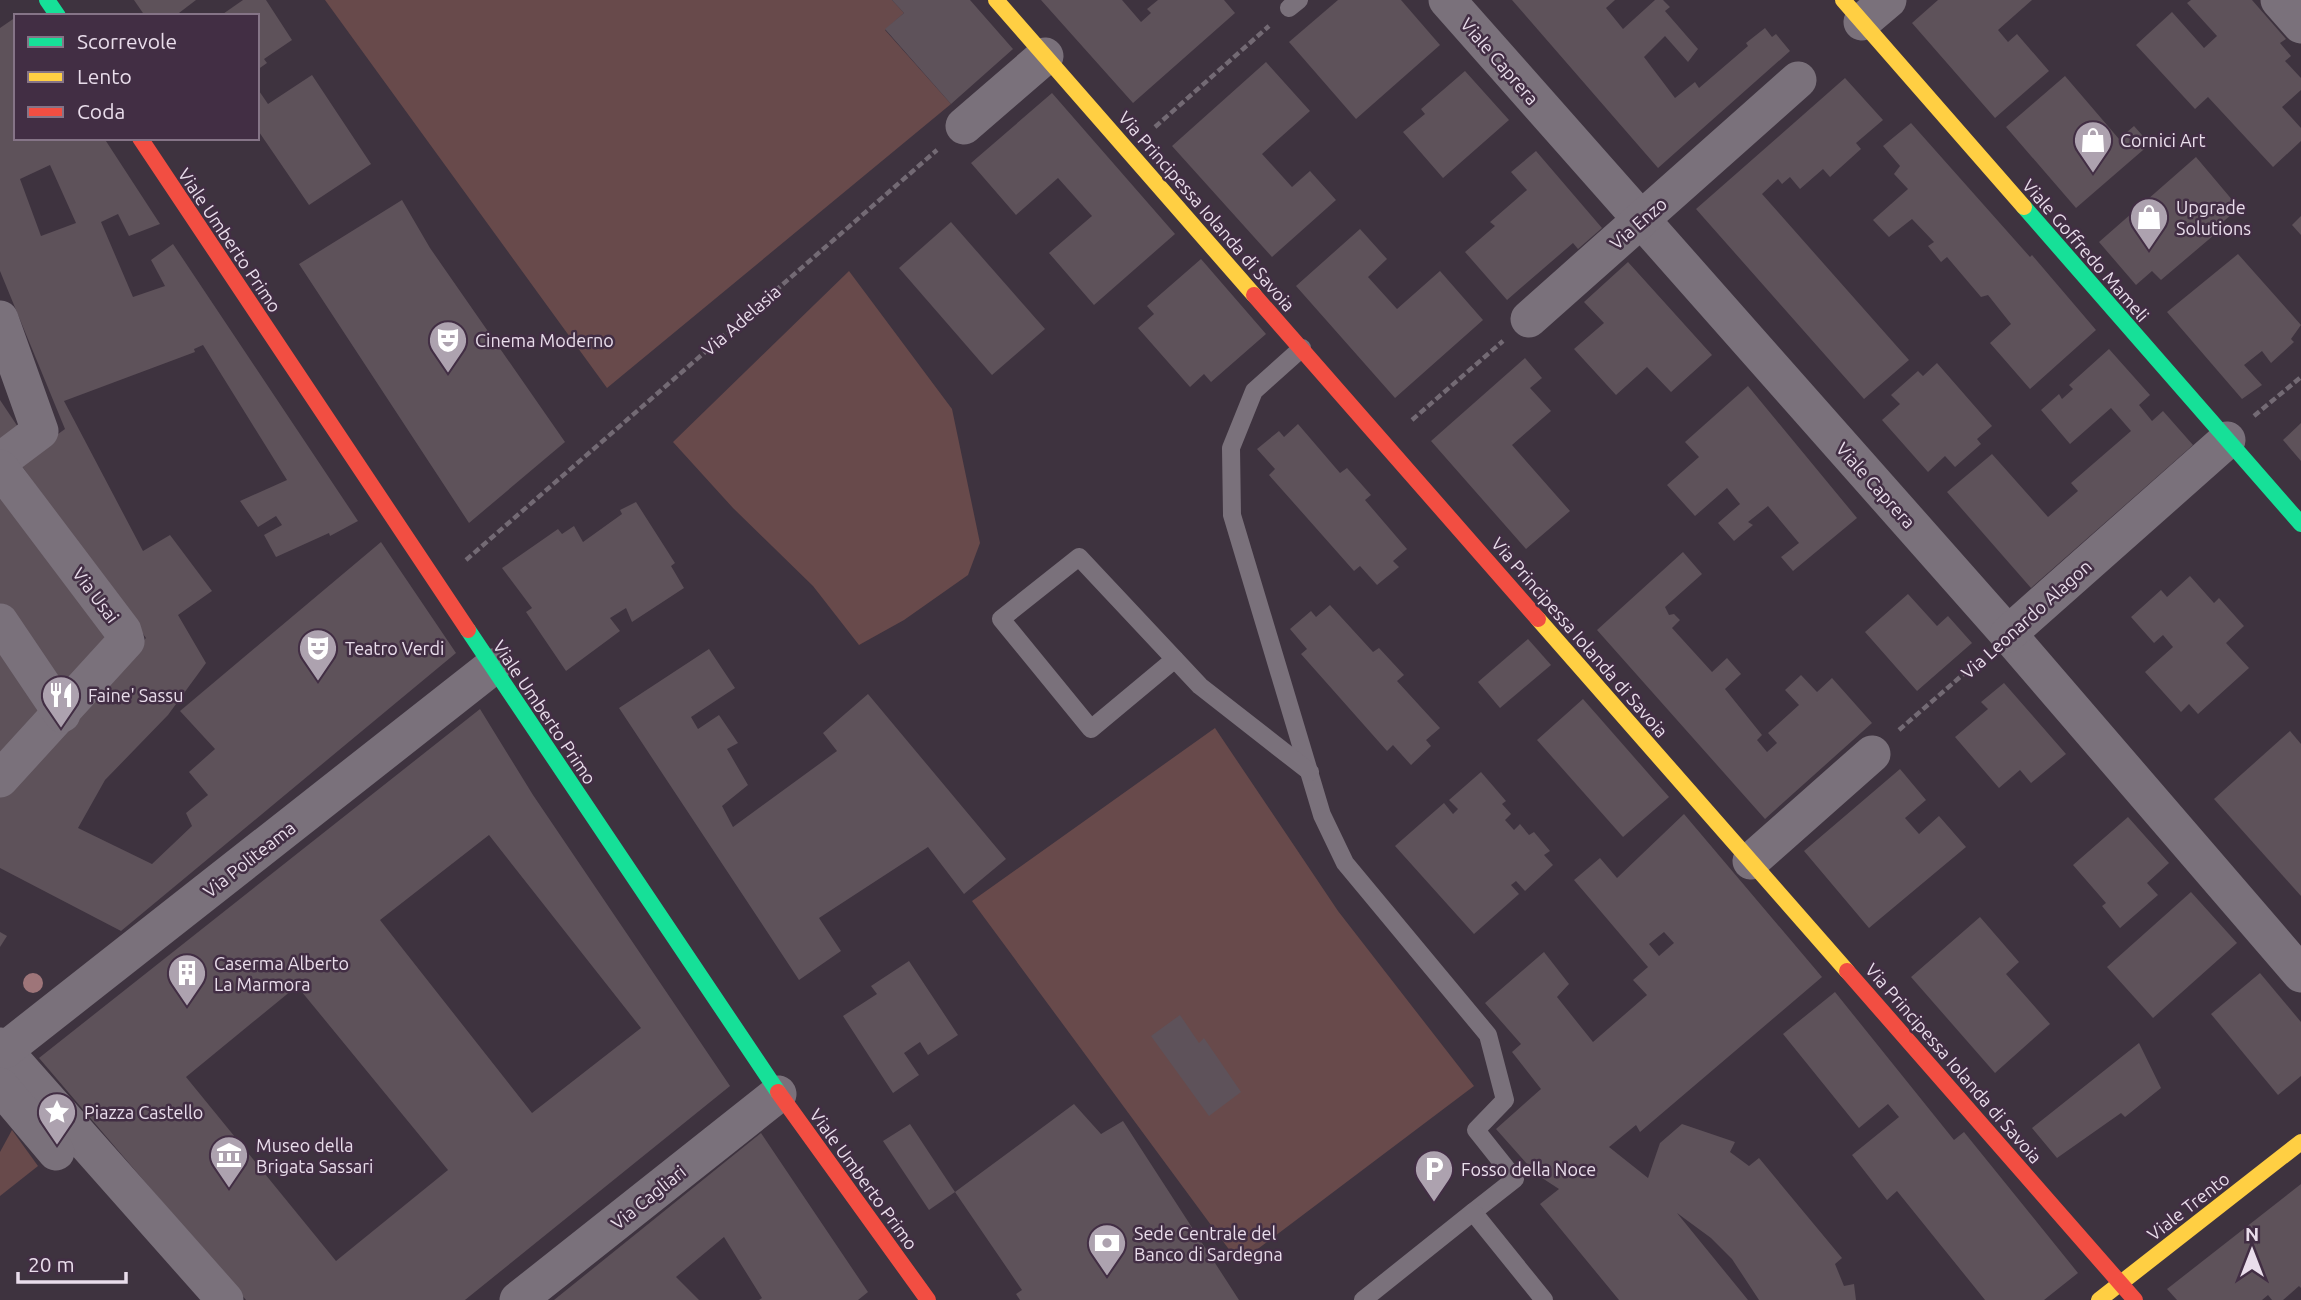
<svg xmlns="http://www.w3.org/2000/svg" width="2301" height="1300" font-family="Ubuntu,sans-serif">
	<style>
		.green { fill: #684a4b }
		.building { fill: #5e525a; fill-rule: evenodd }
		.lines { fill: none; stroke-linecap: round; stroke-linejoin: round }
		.path { stroke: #736a74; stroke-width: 4.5; stroke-dasharray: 7 3.5; stroke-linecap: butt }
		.lane { stroke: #7a717b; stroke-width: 18 }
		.street { stroke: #7a717b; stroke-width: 37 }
		.fast { stroke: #16e098; stroke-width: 16 }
		.slow { stroke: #ffcf43; stroke-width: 16 }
		.jam { stroke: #f24e42; stroke-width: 16 }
		.tree { fill: #9e7579 }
		.labels { text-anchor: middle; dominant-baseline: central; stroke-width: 5; stroke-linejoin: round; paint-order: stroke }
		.street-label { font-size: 18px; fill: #e9ddeb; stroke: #422e44 }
		.poi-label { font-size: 18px; fill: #e9ddeb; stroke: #422e44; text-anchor: start }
	</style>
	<rect width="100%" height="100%" fill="#3e333f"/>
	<g class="green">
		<path d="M325 0H892L904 13 885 30 951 104 607 388Z"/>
		<path d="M849 271 952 409 980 543 968 575 904 620 859 645 813 586 733 508 673 442Z"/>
		<path d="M1215 728 1338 911 1474 1086 1239 1263 972 901Z"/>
		<path d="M12 1130 38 1166 0 1196V1152Z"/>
	</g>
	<g class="building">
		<path d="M134 0H196L175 16H145Z"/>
		<path d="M243 0H266L292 40 264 59 267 63 257 70V16H220Z"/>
		<path d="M892 0H970L1013 49 951 104 885 29 904 13Z"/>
		<path d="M1041 0H1122L1141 22 1151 13 1147 9 1158 0H1224L1235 13 1133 103Z"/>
		<path d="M1338 0H1401L1440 45 1356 119 1289 42Z"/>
		<path d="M1512 0H1615L1606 8 1623 29 1655 0H1663L1670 7 1665 11 1698 49 1688 62 1665 36 1644 57 1675 98 1695 82 1699 88 1748 46 1746 43 1765 28 1772 37 1776 34 1790 51 1658 168Z"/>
		<path d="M1938 0H2032L1998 30 2008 42 2017 34 2049 71 1995 118 1912 23Z"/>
		<path d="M2191 0H2252L2286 39 2280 43 2291 56 2285 61 2301 78V90L2282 107 2301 128V141L2273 167 2208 97 2195 109 2136 45 2172 12 2204 48 2217 36 2187 3Z"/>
		<path d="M16 17V138H104L160 224 129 236 118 214 101 222 133 297 165 286 151 260 173 244 358 521 330 536 329 533 276 557 264 535 282 525 276 516 258 527 240 501 287 480 203 345 194 349 195 352 64 401 143 551 170 535 212 591 178 615 206 663 168 715 105 780 78 828 152 864 192 826 186 813 208 795 189 772 215 749 180 711 381 542 456 653 121 931 0 868V795L146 638 19 462 65 429 0 271V28ZM50 165 76 223 41 236 20 179Z"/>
		<path d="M1266 62 1310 111 1262 154 1292 187 1310 171 1336 200 1272 257 1172 146Z"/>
		<path d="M1465 71 1509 120 1443 178 1403 132 1425 114 1421 109Z"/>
		<path d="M312 75 371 164 309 205 257 129V88L268 104Z"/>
		<path d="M2065 76 2119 139 2134 126 2150 144 2076 208 2006 127Z"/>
		<path d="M1845 78 1883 120 1856 143 1861 149 1830 177 1823 169 1800 189 1790 177 1782 184 1778 179 1762 194 1909 360 1864 399 1696 209Z"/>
		<path d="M1052 93 1175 234 1094 305 1049 253 1092 216 1058 178 1016 215 971 163Z"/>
		<path d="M1911 123 2030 257 2032 255 2096 330 2030 389 1990 343 2011 324 1988 295 1981 297 1947 257 1941 262 1928 246 1934 242 1912 219 1889 237 1873 220 1908 189 1894 174 1900 166 1883 146Z"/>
		<path d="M1536 151 1602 228 1578 249 1573 243 1507 300 1465 252 1495 226 1490 222 1527 190 1511 172Z"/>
		<path d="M2196 157 2239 208 2211 232 2214 235 2161 280 2152 271 2136 285 2099 242Z"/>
		<path d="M402 200 430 248 565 442 469 523 299 264Z"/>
		<path d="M2301 216V235L2292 225Z"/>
		<path d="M951 222 1045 329 992 375 899 268Z"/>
		<path d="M1360 229 1387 259 1368 277 1397 309 1440 271 1483 320 1395 398 1296 286Z"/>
		<path d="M2238 254 2301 325 2291 339 2294 342 2271 363 2262 351 2244 365 2262 385 2242 399 2167 312Z"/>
		<path d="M1201 259 1266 334 1211 382 1204 374 1190 387 1138 328 1154 314 1147 306Z"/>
		<path d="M1628 262 1712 355 1671 392 1647 367 1616 395 1574 349 1604 323 1584 302Z"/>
		<path d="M2109 349 2150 395 2139 405 2152 421 2163 411 2193 445 2031 588 1947 492 1992 454 2048 517 2078 491 2071 483 2131 431 2111 408 2070 444 2041 410 2059 394 2062 399 2073 389 2069 385Z"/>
		<path d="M1525 358 1542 378 1530 388 1551 411 1512 445 1570 511 1526 549 1431 441Z"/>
		<path d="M1937 363 1992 426 1977 439 1981 444 1955 467 1945 456 1928 472 1882 420 1900 404 1891 395 1918 371 1923 376Z"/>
		<path d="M1748 386 1857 518 1793 571 1781 557 1799 543 1768 506 1748 522 1753 525 1734 541 1718 523 1740 504 1727 488 1695 516 1667 485 1699 457 1685 442Z"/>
		<path d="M0 400 24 436 0 454Z"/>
		<path d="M2301 423V461L2283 440Z"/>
		<path d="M1298 424 1340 473 1347 468 1371 495 1365 500 1407 549 1393 561 1399 567 1377 585 1360 566 1354 571 1269 475 1275 469 1257 449 1279 431 1284 437Z"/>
		<path d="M0 484 115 645 60 702 0 613Z"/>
		<path d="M636 502 675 563 671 566 684 588 632 622 626 608 610 618 620 631 566 671 526 612 532 608 502 568 558 529 562 534 574 526 583 542 622 514 620 510Z"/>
		<path d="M1683 552 1702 574 1665 607 1669 615 1674 614 1680 620 1672 628 1712 672 1727 658 1741 674 1725 689 1762 735 1757 740 1767 752 1777 743 1768 733 1799 705 1785 690 1801 675 1817 692 1832 678 1872 723 1765 819 1597 630Z"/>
		<path d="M2190 576 2214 603 2219 598 2244 626 2226 643 2249 668 2198 714 2189 704 2181 712 2145 672 2173 647 2163 635 2154 643 2131 617 2161 590 2167 597Z"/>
		<path d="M1908 594 1937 626 1948 616 1972 643 1917 691 1865 632Z"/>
		<path d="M1330 605 1373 652 1379 648 1404 675 1397 681 1440 728 1426 740 1431 746 1411 765 1393 745 1387 751 1301 654 1307 649 1290 629 1311 611 1316 617Z"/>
		<path d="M0 638 53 710 0 761Z"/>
		<path d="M1528 639 1551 665 1500 708 1478 682Z"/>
		<path d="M709 649 735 688 691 717 698 729 719 715 738 743 727 749 748 785 722 806 733 827 837 751 823 733 868 694 1006 859 964 894 928 847 819 918 841 951 799 980 619 708Z"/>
		<path d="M2004 683 2066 754 2031 783 2020 770 1999 788 1955 737 1988 709 1981 702Z"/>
		<path d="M1583 699 1669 797 1623 837 1537 740Z"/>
		<path d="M480 709 533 795 730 1086 465 1300H246L39 1058ZM489 835 641 1028 532 1113 380 920ZM297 986 448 1170 336 1261 186 1077Z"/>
		<path d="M2290 731 2301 744V896L2214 799Z"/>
		<path d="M1900 769 1926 800 1905 818 1919 834 1939 816 1966 847 1869 928 1804 851Z"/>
		<path d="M1481 772 1506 801 1502 804 1511 814 1505 820 1514 830 1520 824 1529 835 1534 832 1550 851 1544 855 1553 865 1525 891 1516 881 1511 885 1519 894 1474 934 1395 846 1444 803 1453 814 1458 809 1449 800Z"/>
		<path d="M1684 814 1822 977 1640 1132 1636 1125 1609 1147 1648 1178 1660 1143 1682 1124 1735 1142 1730 1152 1749 1166 1759 1158 1842 1258 1835 1264 1844 1286 1854 1284 1856 1300H1759L1732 1259 1711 1238 1677 1213 1748 1300H1619L1540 1204 1559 1189 1536 1174 1496 1129 1541 1089 1512 1052 1521 1044 1485 1003 1544 952 1569 984 1557 997 1593 1042 1647 995 1633 980 1648 967 1574 880 1600 858 1617 878ZM1664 932 1674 943 1659 956 1649 944Z"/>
		<path d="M2128 817 2169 863 2147 883 2158 895 2120 928 2102 906 2106 903 2073 865Z"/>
		<path d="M2191 892 2237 943 2153 1018 2107 967Z"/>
		<path d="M1980 917 2019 962 2006 974 2050 1024 1995 1073 1911 977Z"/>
		<path d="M0 932 7 936 0 947Z"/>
		<path d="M909 961 958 1035 928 1055 920 1042 904 1053 919 1075 893 1093 843 1016 877 994 871 986Z"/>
		<path d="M2260 973 2301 1022V1076L2278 1095 2211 1014Z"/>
		<path d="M1835 992 1954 1140 1964 1132 2078 1273 2044 1300H1985L1897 1191 1887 1200 1852 1155 1899 1117 1888 1104 1859 1128 1783 1034Z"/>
		<path d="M1180 1015 1199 1043 1204 1038 1241 1092 1209 1116 1151 1036Z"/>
		<path d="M2139 1043 2161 1088 2125 1117 2121 1113 2057 1158 2032 1128Z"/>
		<path d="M1074 1104 1101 1134 1123 1121 1239 1300H1020L1016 1294 1022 1290 955 1192Z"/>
		<path d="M910 1124 955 1192 929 1210 883 1141Z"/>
		<path d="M761 1133 868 1292 858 1300H759L762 1298 724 1237 676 1277 699 1300H554Z"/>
		<path d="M2301 1184V1288L2299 1286 2283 1300H2272L2268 1295 2262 1300H2177L2167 1289Z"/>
	</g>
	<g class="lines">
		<g class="path">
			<path d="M1155 127 1269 26"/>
			<path d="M2254 416 2301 377"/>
			<path d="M1412 420 1503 341"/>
			<path d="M466 560 937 150"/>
			<path d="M1899 730 1982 658"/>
		</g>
		<g class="lane">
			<path d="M1289 8 1299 0"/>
			<path d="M1302 348 1254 391 1231 448 1232 515 1322 815 1345 863 1488 1035 1505 1100 1476 1130 1515 1179 1473 1212"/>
			<path d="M1175 659 1091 729 1001 619 1079 557 1200 686 1310 772"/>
			<path d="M1363 1300 1473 1212 1544 1300"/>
		</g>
		<g class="street">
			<path d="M1447 0 2008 634 2301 974"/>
			<path d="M2279 0 2301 25"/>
			<path d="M1862 22 1888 0"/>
			<path d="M964 126 1045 56"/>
			<path d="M0 319 40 431 0 461"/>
			<path d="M1529 319 1798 80"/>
			<path d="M0 468 123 631 126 641 0 779"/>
			<path d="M0 622 62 714"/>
			<path d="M2008 634 2227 440"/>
			<path d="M1751 861 1872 754"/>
			<path d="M0 1046 225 1300"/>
			<path d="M5 1050 492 667"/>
			<path d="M0 1086 56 1152"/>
			<path d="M518 1300 778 1094"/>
		</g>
		<g class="fast">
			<path d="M47 0 58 16"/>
			<path d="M2024 207 2301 524"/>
			<path d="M468 630 778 1092"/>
		</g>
		<g class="slow">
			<path d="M996 0 1254 295"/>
			<path d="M1843 0 2024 207"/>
			<path d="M1538 619 1847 971"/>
			<path d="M2099 1300 2301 1142"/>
		</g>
		<g class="jam">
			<path d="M140 138 468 630"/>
			<path d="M1254 295 1538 619"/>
			<path d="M1847 971 2135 1300"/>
			<path d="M778 1092 928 1300"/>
		</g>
	</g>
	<circle class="tree" cx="33" cy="983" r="10"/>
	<defs>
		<g id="shop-pin" transform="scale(2.0125)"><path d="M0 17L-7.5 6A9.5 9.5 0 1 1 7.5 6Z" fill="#ada2af" stroke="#422e44"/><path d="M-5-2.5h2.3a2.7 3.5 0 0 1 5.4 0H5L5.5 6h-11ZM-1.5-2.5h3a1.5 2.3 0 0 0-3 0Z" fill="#fff"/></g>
		<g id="theatre-pin" transform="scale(2.0125)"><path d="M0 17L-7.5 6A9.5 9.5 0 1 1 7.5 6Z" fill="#ada2af" stroke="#422e44"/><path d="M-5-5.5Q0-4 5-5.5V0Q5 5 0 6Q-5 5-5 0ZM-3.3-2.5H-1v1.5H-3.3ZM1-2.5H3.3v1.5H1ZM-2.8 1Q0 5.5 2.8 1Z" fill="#fff"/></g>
		<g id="restaurant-pin" transform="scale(2.0125)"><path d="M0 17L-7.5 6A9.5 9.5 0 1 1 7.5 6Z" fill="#ada2af" stroke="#422e44"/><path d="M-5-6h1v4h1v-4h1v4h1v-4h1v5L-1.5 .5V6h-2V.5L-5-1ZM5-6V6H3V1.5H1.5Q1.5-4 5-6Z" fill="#fff"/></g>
		<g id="building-pin" transform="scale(2.0125)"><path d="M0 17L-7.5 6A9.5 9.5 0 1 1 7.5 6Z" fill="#ada2af" stroke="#422e44"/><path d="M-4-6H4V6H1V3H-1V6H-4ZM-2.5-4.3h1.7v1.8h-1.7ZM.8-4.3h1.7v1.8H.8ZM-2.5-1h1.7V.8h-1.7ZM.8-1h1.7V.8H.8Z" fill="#fff"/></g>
		<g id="sight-pin" transform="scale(2.0125)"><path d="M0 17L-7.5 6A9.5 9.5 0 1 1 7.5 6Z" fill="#ada2af" stroke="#422e44"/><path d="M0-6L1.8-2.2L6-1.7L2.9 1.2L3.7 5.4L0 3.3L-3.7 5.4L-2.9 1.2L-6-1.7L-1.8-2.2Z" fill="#fff"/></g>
		<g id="museum-pin" transform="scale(2.0125)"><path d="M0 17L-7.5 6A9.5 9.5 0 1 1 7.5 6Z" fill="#ada2af" stroke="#422e44"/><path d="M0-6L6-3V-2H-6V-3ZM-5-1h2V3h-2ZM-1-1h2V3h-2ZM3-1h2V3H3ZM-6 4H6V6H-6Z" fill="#fff"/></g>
		<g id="parking-pin" transform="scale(2.0125)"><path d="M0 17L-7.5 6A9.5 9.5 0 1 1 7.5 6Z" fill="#ada2af" stroke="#422e44"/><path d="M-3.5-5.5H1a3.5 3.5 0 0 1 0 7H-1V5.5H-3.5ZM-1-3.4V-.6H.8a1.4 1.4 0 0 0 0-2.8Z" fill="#fff"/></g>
		<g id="bank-pin" transform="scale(2.0125)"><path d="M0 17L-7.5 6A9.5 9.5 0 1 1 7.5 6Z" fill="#ada2af" stroke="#422e44"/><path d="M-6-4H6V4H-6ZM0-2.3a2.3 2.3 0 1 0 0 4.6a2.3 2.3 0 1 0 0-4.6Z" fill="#fff"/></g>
	</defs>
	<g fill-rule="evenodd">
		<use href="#shop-pin" x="2093" y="140"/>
		<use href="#shop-pin" x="2149" y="217"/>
		<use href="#theatre-pin" x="448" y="340"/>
		<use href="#theatre-pin" x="318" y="648"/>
		<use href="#restaurant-pin" x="61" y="695"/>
		<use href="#building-pin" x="187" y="973"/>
		<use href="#sight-pin" x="57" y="1112"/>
		<use href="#museum-pin" x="229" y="1155"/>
		<use href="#parking-pin" x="1434" y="1169"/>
		<use href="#bank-pin" x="1107" y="1243"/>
	</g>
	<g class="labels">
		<g class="street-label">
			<text transform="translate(1500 61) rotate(49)">Viale Caprera</text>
			<text transform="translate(1207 211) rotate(49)">Via Principessa Iolanda di Savoia</text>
			<text transform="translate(1638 223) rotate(-41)">Via Enzo</text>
			<text transform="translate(230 240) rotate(56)">Viale Umberto Primo</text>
			<text transform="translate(2086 250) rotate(49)">Viale Goffredo Mameli</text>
			<text transform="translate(741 320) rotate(-41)">Via Adelasia</text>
			<text transform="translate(1876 485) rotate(48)">Viale Caprera</text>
			<text transform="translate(96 595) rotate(53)">Via Usai</text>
			<text transform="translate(2026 619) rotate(-42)">Via Leonardo Alagon</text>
			<text transform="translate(1580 637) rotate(49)">Via Principessa Iolanda di Savoia</text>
			<text transform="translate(545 712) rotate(56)">Viale Umberto Primo</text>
			<text transform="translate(249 859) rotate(-38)">Via Politeama</text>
			<text transform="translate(1954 1063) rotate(49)">Via Principessa Iolanda di Savoia</text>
			<text transform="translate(864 1179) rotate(54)">Viale Umberto Primo</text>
			<text transform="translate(648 1197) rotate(-39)">Via Cagliari</text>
			<text transform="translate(2188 1206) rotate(-38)">Viale Trento</text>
		</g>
		<g class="poi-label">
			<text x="2120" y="140">Cornici Art</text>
			<text x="2176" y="207">Upgrade<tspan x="2176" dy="21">Solutions</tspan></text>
			<text x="475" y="340">Cinema Moderno</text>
			<text x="345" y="648">Teatro Verdi</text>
			<text x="88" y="695">Faine' Sassu</text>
			<text x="214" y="963">Caserma Alberto<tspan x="214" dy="21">La Marmora</tspan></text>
			<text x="84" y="1112">Piazza Castello</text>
			<text x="256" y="1145">Museo della<tspan x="256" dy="21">Brigata Sassari</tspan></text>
			<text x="1461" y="1169">Fosso della Noce</text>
			<text x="1134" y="1233">Sede Centrale del<tspan x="1134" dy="21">Banco di Sardegna</tspan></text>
		</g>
	</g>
	<rect x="14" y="14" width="245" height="126" fill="#422e44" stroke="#857487" stroke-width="2"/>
	<rect x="28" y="37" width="35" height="10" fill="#16e098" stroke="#857487" stroke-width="2"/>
	<text x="77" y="49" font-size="21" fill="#e9ddeb">Scorrevole</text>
	<rect x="28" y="72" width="35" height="10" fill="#ffcf43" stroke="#857487" stroke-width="2"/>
	<text x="77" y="84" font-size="21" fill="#e9ddeb">Lento</text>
	<rect x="28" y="107" width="35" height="10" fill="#f24e42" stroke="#857487" stroke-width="2"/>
	<text x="77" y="119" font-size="21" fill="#e9ddeb">Coda</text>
	<g transform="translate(2252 1251)" stroke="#422e44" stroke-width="5" paint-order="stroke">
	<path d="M0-5L12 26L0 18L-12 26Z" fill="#e9ddeb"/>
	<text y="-10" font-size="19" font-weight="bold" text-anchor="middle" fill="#e9ddeb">N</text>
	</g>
	<path d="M18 1272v10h108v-10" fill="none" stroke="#e9ddeb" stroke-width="3.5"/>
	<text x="28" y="1272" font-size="21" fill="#e9ddeb" stroke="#422e44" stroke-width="5" paint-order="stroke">20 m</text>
</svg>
